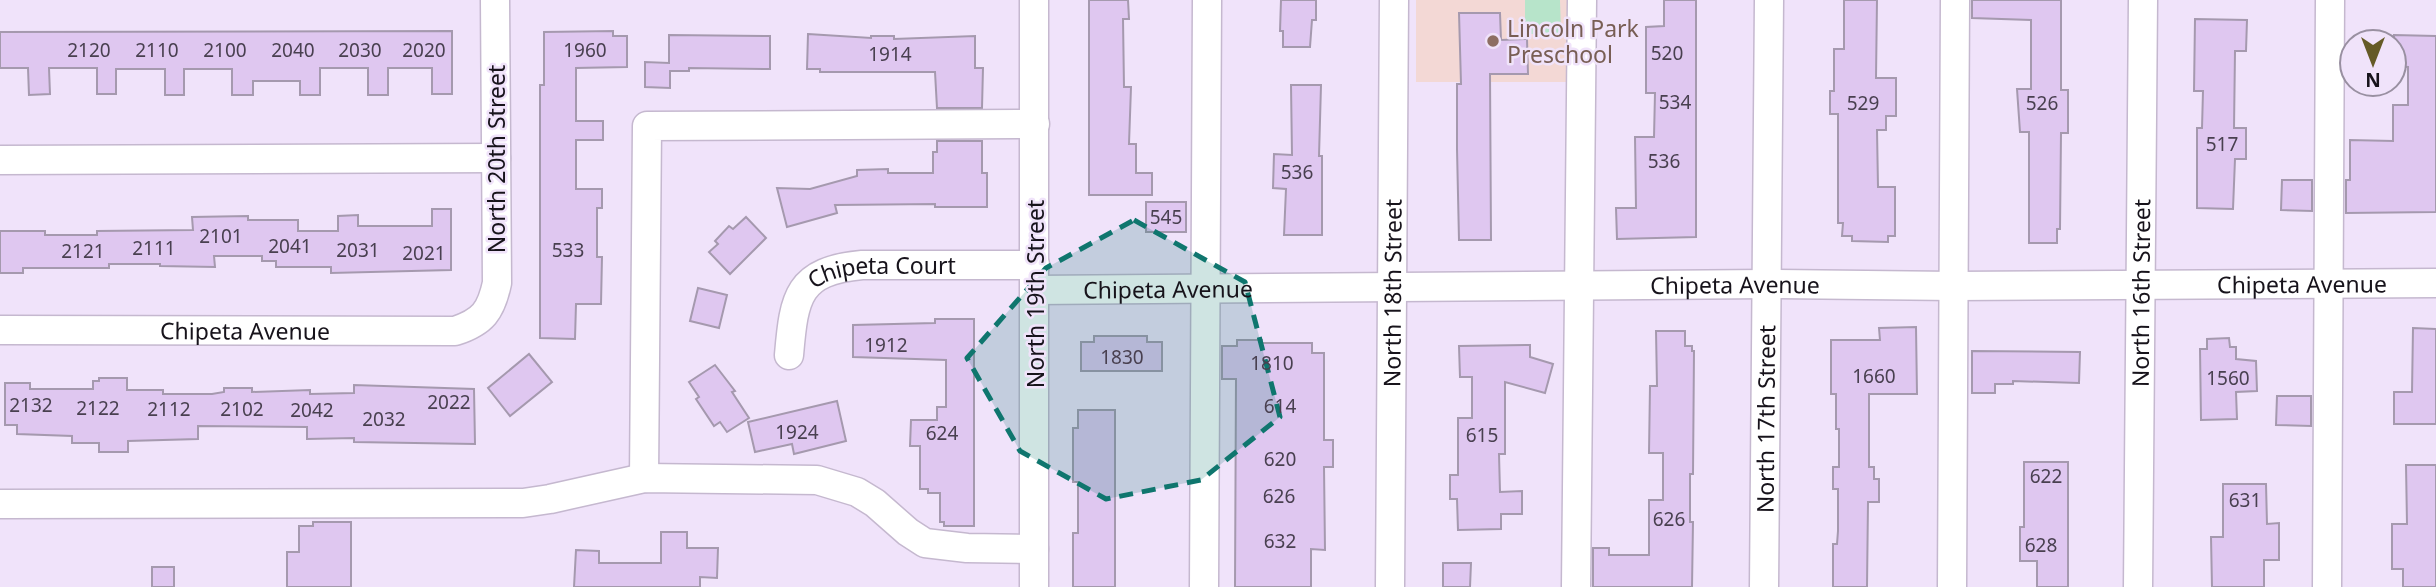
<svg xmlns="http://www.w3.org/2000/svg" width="2436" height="587" font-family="'Noto Sans',sans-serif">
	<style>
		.education { fill: #f3d8d5 }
		.green { fill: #b7e4ca }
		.building { fill: #dfc7f0; stroke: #a599ae; stroke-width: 2 }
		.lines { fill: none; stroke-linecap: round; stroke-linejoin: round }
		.minor-casing { stroke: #c5b8cf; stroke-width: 31 }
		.minor { stroke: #fff; stroke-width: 28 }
		.marked { fill: #0f766e; fill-opacity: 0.2; stroke: #0f766e; stroke-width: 5; stroke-dasharray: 14 9; stroke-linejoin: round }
		.education-dot { fill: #8d6e63; stroke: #f0e3fa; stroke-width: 2.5 }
		.labels { text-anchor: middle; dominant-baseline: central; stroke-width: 5; stroke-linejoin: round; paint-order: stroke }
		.number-label { font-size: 19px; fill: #494050 }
		.education-label { font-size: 23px; fill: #785e54; stroke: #f0e3fa; text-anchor: start }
		.street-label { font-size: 23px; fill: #17131b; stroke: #f0e3fa }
	</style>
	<rect width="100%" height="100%" fill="#f0e3fa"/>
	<rect class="education" x="1416" y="0" width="155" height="82"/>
	<path class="green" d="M1525 0H1560L1561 34H1525Z"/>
	<g class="building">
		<path d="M1089 0H1128L1129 19H1123L1124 87H1131L1129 144H1136V173H1152V195H1089Z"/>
		<path d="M1281 0H1316V20H1312L1310 47H1283V31H1280Z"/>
		<path d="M1664 0H1696V237L1617 239 1616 208H1636L1635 137H1654L1655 93H1646V27L1664 26Z"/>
		<path d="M1844 0H1877L1876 78H1896V116H1886V130H1877L1878 187H1895V236H1888V242L1852 241V236H1842L1843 223H1838V114H1830V91H1834V49H1844Z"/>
		<path d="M1972 0H2061V90H2068V133H2061L2060 229H2057V243H2029V132H2020L2017 89H2031V20L1972 18Z"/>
		<path d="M1459 13H1500L1501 40 1527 39 1528 74H1490L1491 240H1459L1457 149V84H1461Z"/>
		<path d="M2195 19 2247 20 2246 51H2235L2234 128H2246V159H2235L2233 209 2197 208V128H2202L2203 91H2194Z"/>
		<path d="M452 31V94H432V68H388V95H368V68H320V95H300V81H253V95H232V69H184V95H165V69H116V94H97V68H49L50 94 29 95 28 68H0V32Z"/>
		<path d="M613 31V36H627V67L576 68V121H603V140H576V189H602V208H597V257H602L601 304H576L575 339 540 338V85H544V32Z"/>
		<path d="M808 34 871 38V36H894V39L975 36V68H983L982 108H937L935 72H820V69H807Z"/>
		<path d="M669 35 770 36V69L689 68V71H670V88L645 87V62L669 63Z"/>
		<path d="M2394 35 2436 36V212L2346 213V180H2350V140L2393 141V105H2408V67L2394 66Z"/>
		<path d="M1291 85H1321L1319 156H1322V235H1284L1286 189 1273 188 1274 154 1292 155Z"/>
		<path d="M937 141H982V173H987V207H935V204L835 205 837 213 787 227 777 188 810 189 857 176V170L888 169V173H933V152H937Z"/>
		<path d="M2282 180H2312V211L2281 210Z"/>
		<rect x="1146" y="202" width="40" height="30"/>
		<path d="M432 209H451V270L331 273V267H276V261H262V256H214L215 267 160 266V264H109V268H23V273H0V231H45V235H97V231L193 230 192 217 248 216V220H298V231H338V216L358 215V226H432Z"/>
		<path d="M746 217 766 238 730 274 709 252 718 244 715 241 729 226 733 229Z"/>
		<path d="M698 288 727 295 719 328 690 321Z"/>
		<path d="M935 319H974V526H944V522H940V493H928V489H920V446H910L911 420H937V407H946V360L853 357V325L935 323Z"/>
		<path d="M1916 327 1917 394H1869V467H1874V479H1879V502H1868L1867 587H1833V544H1837L1838 531V489H1833V467H1839V429H1836V394H1831V340H1880L1879 328Z"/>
		<path d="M2413 328 2436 329V424H2394V392H2412Z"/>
		<path d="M1656 331H1685V346H1692V351H1694L1693 474H1690V522H1693L1692 587H1593V548H1609V555H1649V500H1663V453H1649L1650 386H1657Z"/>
		<path d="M1094 336H1147V342H1162V371H1081V342H1094Z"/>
		<path d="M2229 338 2230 347H2236V359L2256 361 2257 391 2236 392 2237 419 2201 420 2200 349H2207V339Z"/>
		<path d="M1237 340H1262V343H1312V353H1324V440H1333V467H1324L1325 550 1311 549V587H1235L1236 379H1222V346H1237Z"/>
		<path d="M1530 345V357L1553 364 1545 393 1505 382V454H1499L1500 492 1522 491V514H1501V529L1458 530 1457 499H1450V475H1458V418H1472V377H1460L1459 346Z"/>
		<path d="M1972 351 2080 352 2079 383 2013 381V384H1995V393H1972Z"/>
		<path d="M529 354 552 382 510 416 488 388Z"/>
		<path d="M715 365 735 391 732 392 749 418 727 432 720 422 714 426 696 399 699 397 689 382Z"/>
		<path d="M99 378H127V390H163V394H212L224 392V388H252V392L310 390V394L354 393V385L474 389 475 444 354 442V438L307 439V427L198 426V439L128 441V452H99V443H72V436L17 434V425H5V383H30V389H93V381H99Z"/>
		<path d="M2277 396H2311V426L2276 425Z"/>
		<path d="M837 401 846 441 794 454 792 444 755 452 748 422Z"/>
		<path d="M1078 410H1115V587H1073V533H1078V482H1073V428H1078Z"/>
		<path d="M2024 462H2068V587H2037V561H2020V527H2024Z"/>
		<path d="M2406 465H2436V587H2403V569H2392V524H2407Z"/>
		<path d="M2223 484H2266L2267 524 2279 523V560H2264V587H2212L2211 537H2223Z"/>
		<path d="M313 522H351V587H287V552H299V526H313Z"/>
		<path d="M661 532H687V548H718L717 578 700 577V587H574L576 550 599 551V563H661Z"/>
		<path d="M1443 563H1471L1470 587H1443Z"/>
		<rect x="152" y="567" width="22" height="20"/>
	</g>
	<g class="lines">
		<g class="minor-casing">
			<g id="minor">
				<path d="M0 160 496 158"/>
				<path id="s1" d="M1035 290 1767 284 1954 286 2436 283"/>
				<path id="s2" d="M0 330 455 331C483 322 491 311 497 283L495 0"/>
				<path id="s3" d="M789 355C794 296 798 271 862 265H1035"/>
				<path d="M644 478 647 126 1035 124"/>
				<path d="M0 504 523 503 550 499 644 478 817 480 857 492 875 503 908 532 925 543 967 548 1034 549"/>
				<path d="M1034 587V0"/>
				<path d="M1204 587 1207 0"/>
				<path id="s4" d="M1390 587 1394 0"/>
				<path d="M1576 587 1582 0"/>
				<path id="s5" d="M1764 587 1769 0"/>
				<path d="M1952 587 1955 0"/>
				<path id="s6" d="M2138 587 2143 0"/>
				<path d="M2327 587 2330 0"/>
			</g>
		</g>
		<use href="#minor" class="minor"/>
	</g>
	<path class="marked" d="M1134 220 1245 282 1280 417 1201 480 1106 499 1020 451 967 358 1046 268Z"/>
	<circle class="education-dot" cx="1493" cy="41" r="7"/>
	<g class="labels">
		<g class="number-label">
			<text x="89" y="50">2120</text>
			<text x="157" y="50">2110</text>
			<text x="225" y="50">2100</text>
			<text x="293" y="50">2040</text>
			<text x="360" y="50">2030</text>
			<text x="424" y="50">2020</text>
			<text x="585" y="50">1960</text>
			<text x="1667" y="53">520</text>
			<text x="890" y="54">1914</text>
			<text x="1675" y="102">534</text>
			<text x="1863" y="103">529</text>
			<text x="2042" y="103">526</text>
			<text x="2222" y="144">517</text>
			<text x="1664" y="161">536</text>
			<text x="1297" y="172">536</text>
			<text x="1166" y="217">545</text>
			<text x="221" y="236">2101</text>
			<text x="290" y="246">2041</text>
			<text x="154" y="248">2111</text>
			<text x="358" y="250">2031</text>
			<text x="568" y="250">533</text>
			<text x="83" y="251">2121</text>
			<text x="424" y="253">2021</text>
			<text x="886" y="345">1912</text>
			<text x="1122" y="357">1830</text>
			<text x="1272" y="363">1810</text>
			<text x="1874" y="376">1660</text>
			<text x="2228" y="378">1560</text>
			<text x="449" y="402">2022</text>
			<text x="31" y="405">2132</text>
			<text x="1280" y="406">614</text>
			<text x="98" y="408">2122</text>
			<text x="169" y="409">2112</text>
			<text x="242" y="409">2102</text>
			<text x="312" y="410">2042</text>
			<text x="384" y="419">2032</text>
			<text x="797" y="432">1924</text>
			<text x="942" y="433">624</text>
			<text x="1482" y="435">615</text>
			<text x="1280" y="459">620</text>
			<text x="2046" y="476">622</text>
			<text x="1279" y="496">626</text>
			<text x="2245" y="500">631</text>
			<text x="1669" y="519">626</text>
			<text x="1280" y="541">632</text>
			<text x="2041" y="545">628</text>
		</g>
		<g class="education-label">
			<text x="1507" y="28">Lincoln Park<tspan x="1507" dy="26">Preschool</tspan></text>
		</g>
		<g class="street-label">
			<text transform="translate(496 159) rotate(-90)">North 20th Street</text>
			<text stroke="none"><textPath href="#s3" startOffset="152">Chipeta Court</textPath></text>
			<text stroke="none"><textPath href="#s1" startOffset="1267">Chipeta Avenue</textPath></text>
			<text stroke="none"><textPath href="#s1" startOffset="700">Chipeta Avenue</textPath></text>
			<text stroke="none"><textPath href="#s1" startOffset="133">Chipeta Avenue</textPath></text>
			<text transform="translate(1035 294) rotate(-90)">North 19th Street</text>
			<text stroke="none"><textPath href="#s4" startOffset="294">North 18th Street</textPath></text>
			<text stroke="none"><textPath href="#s6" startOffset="294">North 16th Street</textPath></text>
			<text stroke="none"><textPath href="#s2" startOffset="245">Chipeta Avenue</textPath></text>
			<text stroke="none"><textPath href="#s5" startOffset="168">North 17th Street</textPath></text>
		</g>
	</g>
	<g transform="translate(2373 63) rotate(180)"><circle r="33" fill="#f0e3fa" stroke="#9990a1" stroke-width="2"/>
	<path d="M0-5L12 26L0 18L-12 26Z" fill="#655a26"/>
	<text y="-10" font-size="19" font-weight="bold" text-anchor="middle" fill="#17131b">N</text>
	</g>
</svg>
